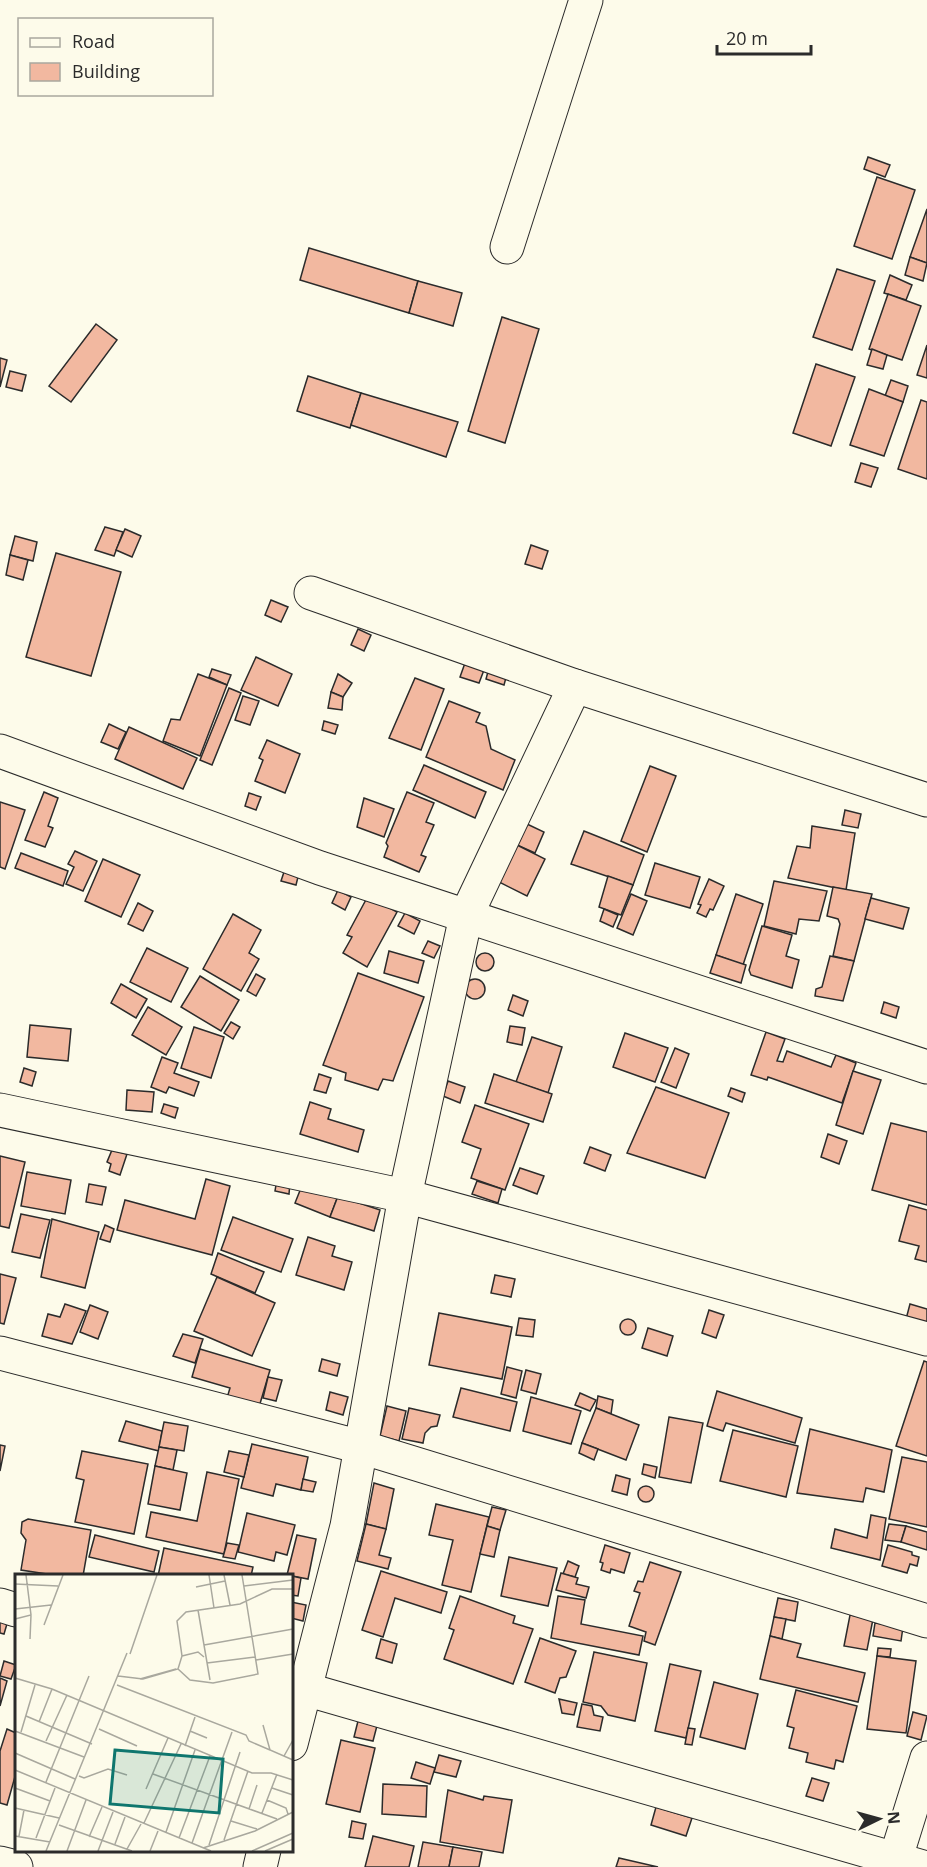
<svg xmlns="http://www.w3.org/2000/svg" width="927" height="1867" font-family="'Open Sans',sans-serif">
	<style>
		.building { fill: #f2b8a0; stroke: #2b2b2b; stroke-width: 1.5 }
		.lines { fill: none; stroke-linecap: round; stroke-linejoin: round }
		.minor-casing { stroke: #2b2b2b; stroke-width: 35 }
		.minor { stroke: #fdfbea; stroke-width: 33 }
		.inset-road { fill: none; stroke: #a9a89e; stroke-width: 1.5 }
		.view { fill: #0f766e; fill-opacity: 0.15; stroke: #0f766e; stroke-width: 3 }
		.inset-edge { fill: none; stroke: #2b2b2b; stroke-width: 3 }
	</style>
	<rect width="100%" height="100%" fill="#fdfbea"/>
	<g class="building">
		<path d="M868 157 890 165 885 177 864 169Z"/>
		<path d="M877 177 915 190 892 259 854 246Z"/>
		<path d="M927 209V263L910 257Z"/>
		<path d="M309 248 418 281 409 313 300 280Z"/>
		<path d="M910 257 927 263 923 281 905 275Z"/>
		<path d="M837 269 875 281 852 350 813 337Z"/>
		<path d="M890 275 912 285 906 300 884 293Z"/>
		<path d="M418 281 462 293 453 326 409 313Z"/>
		<path d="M888 294 921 306 902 360 869 349Z"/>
		<path d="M502 317 539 329 505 443 468 431Z"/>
		<path d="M96 324 117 340 71 402 49 386Z"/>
		<path d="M927 345V378L917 375Z"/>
		<path d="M872 349 887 355 883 369 867 365Z"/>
		<path d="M0 358 7 360 0 387Z"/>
		<path d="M816 364 855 377 831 446 793 433Z"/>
		<path d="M10 371 26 375 22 391 6 387Z"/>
		<path d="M308 376 361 393 350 428 297 411Z"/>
		<path d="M891 380 908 386 903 402 885 396Z"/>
		<path d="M869 389 903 402 884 456 850 445Z"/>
		<path d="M361 393 458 422 446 457 351 425Z"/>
		<path d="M921 400 927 402V479L898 469Z"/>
		<path d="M861 463 878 468 871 487 855 482Z"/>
		<path d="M105 527 123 532 114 556 95 550Z"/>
		<path d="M125 529 141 536 132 557 116 550Z"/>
		<path d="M15 536 37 542 33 561 10 555Z"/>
		<path d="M531 545 548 551 542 569 525 564Z"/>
		<path d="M56 553 121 572 91 676 26 657Z"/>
		<path d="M10 555 28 560 23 580 6 575Z"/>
		<path d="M271 600 288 607 281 622 265 615Z"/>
		<path d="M358 629 371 635 364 651 351 645Z"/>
		<path d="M256 657 292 674 278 706 241 690Z"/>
		<path d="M465 663 484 670 479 683 460 677Z"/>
		<path d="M490 664 508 670 504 685 486 679Z"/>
		<path d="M212 669 231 675 227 685 209 677Z"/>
		<path d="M198 674 227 685 200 756 163 741 171 719 180 720Z"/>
		<path d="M338 674 352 683 343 697 331 692Z"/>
		<path d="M415 678 444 689 421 750 389 738Z"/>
		<path d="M229 688 241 693 212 765 200 760Z"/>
		<path d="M331 692 343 697 342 710 328 708Z"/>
		<path d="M243 696 259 701 250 725 235 720Z"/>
		<path d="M449 701 480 713 476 722 486 726 491 749 515 760 503 790 426 757Z"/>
		<path d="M324 721 338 725 335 734 322 730Z"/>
		<path d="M109 724 126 732 118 749 101 742Z"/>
		<path d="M129 727 197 758 183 789 115 759Z"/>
		<path d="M267 740 300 754 285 793 255 781 263 760 259 758Z"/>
		<path d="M424 765 486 792 475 818 413 790Z"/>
		<path d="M650 766 676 776 647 852 621 841Z"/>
		<path d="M44 792 58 798 48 826 53 828 45 847 25 840Z"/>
		<path d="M407 792 434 803 426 822 434 825 421 855 426 857 419 872 384 857 388 846 386 843Z"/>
		<path d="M249 793 261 797 256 810 245 806Z"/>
		<path d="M364 798 394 809 384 837 357 827Z"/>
		<path d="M0 802 25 810 5 869 0 867Z"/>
		<path d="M845 810 861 814 858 828 842 825Z"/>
		<path d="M527 824 544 832 535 853 517 845Z"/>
		<path d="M812 826 855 833 846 890 788 878 797 846 810 848Z"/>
		<path d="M584 831 644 855 633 885 571 864Z"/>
		<path d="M517 845 545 859 527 896 499 882Z"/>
		<path d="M75 851 97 861 83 891 66 884 74 867 68 864Z"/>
		<path d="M21 853 68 871 63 886 15 868Z"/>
		<path d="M103 859 140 875 121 917 85 901Z"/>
		<path d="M655 863 700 877 690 908 645 895Z"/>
		<path d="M285 869 299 873 296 885 281 881Z"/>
		<path d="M608 876 633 885 621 915 599 907Z"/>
		<path d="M709 879 724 886 713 910 710 909 706 917 697 913 701 905 698 904Z"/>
		<path d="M774 881 827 891 819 921 799 919 796 934 764 926Z"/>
		<path d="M833 887 872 894 854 961 833 956 840 924 838 919 827 916Z"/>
		<path d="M338 890 351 897 345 910 332 903Z"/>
		<path d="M631 894 647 901 633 935 617 928Z"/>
		<path d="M736 894 763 904 743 965 716 955Z"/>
		<path d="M368 896 397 912 367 967 343 953 352 937 347 935Z"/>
		<path d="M871 898 909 908 903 929 865 919Z"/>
		<path d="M138 903 153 911 143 931 128 924Z"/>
		<path d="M604 909 618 915 613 927 600 921Z"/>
		<path d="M405 913 420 921 414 934 398 926Z"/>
		<path d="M233 914 261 930 249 953 259 959 241 991 203 969Z"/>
		<path d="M762 926 792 935 786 956 799 960 792 988 751 975 749 970Z"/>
		<path d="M428 941 440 946 434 958 422 953Z"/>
		<path d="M147 948 188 968 171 1002 130 982Z"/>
		<path d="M389 951 424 961 418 983 384 973Z"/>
		<circle cx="485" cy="962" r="9"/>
		<path d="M716 955 746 965 741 983 710 973Z"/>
		<path d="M830 956 854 961 843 1001 815 996 816 989 822 987Z"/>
		<path d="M358 973 424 997 393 1081 383 1079 378 1090 345 1080 346 1073 323 1065Z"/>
		<path d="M256 974 265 979 256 996 247 991Z"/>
		<path d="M200 976 239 1000 221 1031 181 1007Z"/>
		<circle cx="475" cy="989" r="10"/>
		<path d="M121 984 147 999 136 1018 111 1003Z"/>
		<path d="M513 995 528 1001 523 1016 508 1010Z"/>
		<path d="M884 1002 899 1007 896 1018 881 1013Z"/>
		<path d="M148 1007 182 1027 166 1055 132 1035Z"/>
		<path d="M231 1022 240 1027 233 1039 224 1033Z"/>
		<path d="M30 1025 71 1029 68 1061 27 1057Z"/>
		<path d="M510 1026 525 1028 522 1045 507 1042Z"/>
		<path d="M194 1027 224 1037 211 1078 181 1068Z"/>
		<path d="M766 1032 785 1039 777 1061 783 1062 787 1051 831 1067 836 1055 856 1063 842 1103 768 1077 767 1080 751 1075Z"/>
		<path d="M625 1033 668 1048 655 1082 613 1067Z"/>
		<path d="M532 1037 562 1047 548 1093 516 1082Z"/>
		<path d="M675 1048 689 1054 676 1088 661 1082Z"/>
		<path d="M162 1057 178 1063 174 1073 199 1082 194 1096 169 1087 166 1093 151 1087Z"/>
		<path d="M24 1068 36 1072 32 1086 20 1082Z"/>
		<path d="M853 1071 881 1080 863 1134 836 1125Z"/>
		<path d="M319 1074 331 1078 326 1093 314 1090Z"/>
		<path d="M494 1074 552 1094 543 1122 485 1103Z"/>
		<path d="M448 1081 465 1087 460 1103 443 1096Z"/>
		<path d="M656 1087 729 1113 705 1178 627 1153Z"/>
		<path d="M731 1088 745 1093 742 1102 728 1096Z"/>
		<path d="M127 1090 154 1092 152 1112 126 1110Z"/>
		<path d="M310 1102 331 1109 328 1119 364 1130 358 1152 300 1134Z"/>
		<path d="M164 1104 178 1108 175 1118 161 1113Z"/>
		<path d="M475 1105 529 1124 505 1190 471 1178 481 1149 462 1142Z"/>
		<path d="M891 1123 927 1132V1205L872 1190Z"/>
		<path d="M828 1134 847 1141 839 1164 821 1157Z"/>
		<path d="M590 1147 611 1155 605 1171 584 1163Z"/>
		<path d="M112 1150 127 1154 120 1175 109 1171 111 1164 107 1162Z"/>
		<path d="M0 1156 25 1162 9 1228 0 1226Z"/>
		<path d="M520 1168 544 1176 537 1194 513 1185Z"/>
		<path d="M27 1172 71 1180 65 1214 21 1206Z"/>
		<path d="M206 1179 230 1186 212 1255 117 1230 125 1200 195 1219Z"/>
		<path d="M277 1179 290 1182 289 1194 275 1191Z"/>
		<path d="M477 1181 502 1189 498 1203 472 1194Z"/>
		<path d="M303 1183 338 1196 330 1217 295 1203Z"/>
		<path d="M89 1184 106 1187 102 1205 86 1202Z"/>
		<path d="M338 1196 380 1210 374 1231 330 1217Z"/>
		<path d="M909 1205 927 1210V1262L915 1259 919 1246 899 1241Z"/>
		<path d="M21 1214 50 1220 40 1258 12 1252Z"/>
		<path d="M233 1217 293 1239 281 1272 221 1250Z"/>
		<path d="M52 1219 99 1232 85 1288 41 1277Z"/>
		<path d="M105 1225 114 1229 110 1242 100 1239Z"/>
		<path d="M308 1237 335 1246 332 1256 352 1262 344 1290 296 1275Z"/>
		<path d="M218 1253 264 1272 255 1293 211 1274Z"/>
		<path d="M0 1274 16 1278 4 1324 0 1323Z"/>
		<path d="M495 1275 515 1279 511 1297 491 1293Z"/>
		<path d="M217 1277 275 1303 252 1356 194 1331Z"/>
		<path d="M65 1304 86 1311 72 1344 42 1336 48 1314 60 1317Z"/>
		<path d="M910 1304 927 1309V1328L905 1323Z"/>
		<path d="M90 1305 108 1312 98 1339 80 1332Z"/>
		<path d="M709 1310 724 1315 716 1338 702 1333Z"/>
		<path d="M439 1313 512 1327 502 1379 429 1365Z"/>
		<path d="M519 1318 535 1320 533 1337 516 1335Z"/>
		<circle cx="628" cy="1327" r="8"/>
		<path d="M648 1328 673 1336 667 1356 642 1348Z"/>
		<path d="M183 1334 203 1339 195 1363 173 1356Z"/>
		<path d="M200 1349 270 1370 259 1407 227 1398 230 1388 192 1377Z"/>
		<path d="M322 1359 340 1364 337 1376 319 1371Z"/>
		<path d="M924 1361 927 1362V1456L896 1446Z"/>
		<path d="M507 1367 522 1371 516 1398 501 1394Z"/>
		<path d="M526 1370 541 1374 536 1394 521 1390Z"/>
		<path d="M268 1377 282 1380 276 1401 263 1398Z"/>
		<path d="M461 1388 517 1402 510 1431 453 1417Z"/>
		<path d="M717 1391 802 1418 795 1443 726 1423 723 1431 707 1426Z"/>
		<path d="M330 1392 348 1397 343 1415 326 1410Z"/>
		<path d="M580 1393 596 1400 590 1411 575 1405Z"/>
		<path d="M598 1396 613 1400 611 1414 596 1408Z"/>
		<path d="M531 1397 581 1411 571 1444 523 1431Z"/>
		<path d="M387 1406 406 1411 399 1441 380 1436Z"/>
		<path d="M409 1408 440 1415 437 1426 431 1427 425 1433 423 1443 402 1439Z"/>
		<path d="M596 1408 639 1425 626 1460 582 1443Z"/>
		<path d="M669 1417 703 1423 691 1483 659 1477Z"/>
		<path d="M126 1421 162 1431 159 1451 119 1441Z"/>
		<path d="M164 1422 188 1426 184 1451 159 1447Z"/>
		<path d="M810 1429 892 1450 884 1492 866 1488 863 1502 797 1493Z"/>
		<path d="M733 1430 798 1446 786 1497 720 1481Z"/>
		<path d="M582 1443 598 1449 594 1460 579 1453Z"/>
		<path d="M252 1444 308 1457 301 1490 276 1484 273 1496 241 1488Z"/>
		<path d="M0 1445 5 1446 0 1471Z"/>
		<path d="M159 1447 177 1450 173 1470 155 1466Z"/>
		<path d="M82 1451 148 1464 134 1534 75 1522 84 1480 76 1478Z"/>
		<path d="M229 1451 249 1455 244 1477 224 1472Z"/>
		<path d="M902 1457 927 1462V1527L889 1519Z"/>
		<path d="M644 1464 657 1467 655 1478 642 1474Z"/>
		<path d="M155 1466 187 1473 180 1510 148 1504Z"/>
		<path d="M207 1472 239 1479 224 1554 146 1537 151 1512 197 1521Z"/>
		<path d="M616 1475 630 1479 627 1495 612 1491Z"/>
		<path d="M303 1479 316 1482 313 1492 301 1490Z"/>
		<path d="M374 1483 394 1489 386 1529 366 1524Z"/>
		<circle cx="646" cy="1494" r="8"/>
		<path d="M436 1504 489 1517 471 1592 442 1585 453 1540 429 1535Z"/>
		<path d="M492 1507 506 1510 500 1530 487 1526Z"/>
		<path d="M247 1513 295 1525 287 1555 276 1552 274 1561 238 1552Z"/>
		<path d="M871 1515 886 1518 880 1560 831 1548 835 1529 867 1538Z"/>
		<path d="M28 1519 91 1530 83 1576H60L21 1570 26 1540 21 1533 22 1522Z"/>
		<path d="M366 1524 386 1529 379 1555 391 1558 388 1569 357 1561Z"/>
		<path d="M889 1524 906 1526 901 1542 885 1540Z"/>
		<path d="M487 1526 500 1530 494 1557 480 1554Z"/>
		<path d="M906 1526 927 1532V1550L901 1542Z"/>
		<path d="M95 1535 159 1551 154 1572 89 1557Z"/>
		<path d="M297 1535 316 1539 308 1579 287 1575Z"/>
		<path d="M227 1543 239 1545 235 1559 223 1557Z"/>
		<path d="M605 1545 630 1553 624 1573 611 1569 610 1573 601 1570 603 1563 600 1562Z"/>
		<path d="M888 1545 912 1552V1555L919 1557 917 1566 910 1564 907 1573 882 1566Z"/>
		<path d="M164 1548 253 1567 251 1576H158Z"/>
		<path d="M509 1557 557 1568 548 1606 501 1596Z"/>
		<path d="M568 1561 579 1566 575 1577 563 1574Z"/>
		<path d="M650 1562 681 1572 655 1645 644 1641 646 1632 629 1626 640 1593 634 1591 638 1581 643 1582Z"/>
		<path d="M381 1571 447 1592 441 1613 395 1598 383 1637 362 1630Z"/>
		<path d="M561 1573 578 1578 576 1584 589 1587 586 1598 556 1590Z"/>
		<path d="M287 1575 301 1578 298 1596 291 1595V1576Z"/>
		<path d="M460 1596 515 1616 513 1623 533 1629 513 1684 444 1659 454 1630 449 1628Z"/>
		<path d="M558 1596 585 1600 581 1624 643 1636 639 1655 551 1638Z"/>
		<path d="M778 1598 798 1602 795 1621 774 1617Z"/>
		<path d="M291 1602 306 1605 303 1621 291 1618Z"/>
		<path d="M0 1615 9 1617 4 1634 0 1633Z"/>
		<path d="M850 1615 873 1619 867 1650 844 1646Z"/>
		<path d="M774 1617 786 1619 782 1639 770 1636Z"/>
		<path d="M875 1623 903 1627 901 1641 873 1636Z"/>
		<path d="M770 1636 801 1644 797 1657 865 1673 858 1702 760 1679Z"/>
		<path d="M540 1638 576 1651 566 1677 560 1678 555 1693 525 1682Z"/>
		<path d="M381 1639 397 1644 392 1663 376 1658Z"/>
		<path d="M878 1648 891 1649 890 1657 877 1656Z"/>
		<path d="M594 1652 647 1663 635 1721 608 1715 601 1706 583 1702Z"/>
		<path d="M877 1656 916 1661 906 1733 867 1729Z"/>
		<path d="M4 1661 16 1665 11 1679 0 1676Z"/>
		<path d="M670 1664 701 1671 686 1738 655 1731Z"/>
		<path d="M0 1678 7 1681 0 1706Z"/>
		<path d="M714 1682 758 1694 745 1749 700 1737Z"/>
		<path d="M796 1690 857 1706 843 1762 836 1760 834 1769 806 1762 808 1753 789 1748 794 1728 787 1726Z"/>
		<path d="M559 1699 577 1703 574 1715 562 1713Z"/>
		<path d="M582 1704 592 1706 594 1715 603 1717 600 1731 577 1727Z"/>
		<path d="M913 1712 927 1716 921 1740 907 1736Z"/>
		<path d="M360 1713 379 1718 373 1741 354 1737Z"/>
		<path d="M688 1728 695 1729 692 1745 685 1744Z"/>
		<path d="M7 1729 16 1733V1773L7 1805 0 1803V1751Z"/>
		<path d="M341 1740 375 1748 360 1812 326 1804Z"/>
		<path d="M439 1755 461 1761 456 1777 434 1772Z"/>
		<path d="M416 1762 435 1768 430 1784 411 1778Z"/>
		<path d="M812 1778 829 1783 823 1801 806 1796Z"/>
		<path d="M383 1784 427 1786 426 1817 382 1814Z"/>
		<path d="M448 1790 483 1800 484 1796 512 1800 503 1853 440 1842Z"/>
		<path d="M656 1807 692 1818 686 1836 651 1825Z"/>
		<path d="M352 1821 366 1824 363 1839 349 1837Z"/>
		<path d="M373 1836 414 1846 409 1867H365Z"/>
		<path d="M423 1842 453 1847 449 1867H418Z"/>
		<path d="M453 1847 482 1852 479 1867H449Z"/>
		<path d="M619 1858 658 1867H616Z"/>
	</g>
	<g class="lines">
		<g class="minor-casing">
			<g id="minor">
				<path d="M507 247 586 0"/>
				<path d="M311 593 575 686 927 800"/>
				<path d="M0 751 320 868 927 1067"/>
				<path d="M0 1110 405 1196 927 1339"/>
				<path d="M0 1353 361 1447 927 1621"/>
				<path d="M0 1605 16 1610"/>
				<path d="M291 1685 923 1867"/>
				<path d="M291 1744 347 1526 405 1196 466 916 575 686"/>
				<path d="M0 1863 16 1867"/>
				<path d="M260 1867 264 1850"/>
				<path d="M893 1867 927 1758"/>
			</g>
		</g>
		<use href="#minor" class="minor"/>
	</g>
	<g transform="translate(15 1574)">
		<rect width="278" height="278" fill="#fdfbea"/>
		<path class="inset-road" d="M194 1 199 34M209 1 215 31M0 10 43 12M229 12 278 6M181 13 210 7M0 35 36 31M183 36 195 106M0 45 16 41 11 1M29 51 48 1M15 65 16 41M189 71 278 55M115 80 142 1M167 82 183 78 189 83M241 86 278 80M192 89 240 83M163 95 175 106 198 109 243 100 227 1M103 102 128 105 163 95 167 82 162 47 171 38 225 30 257 15H278M0 104 37 115 237 199H256L278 206M125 105 161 95M102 111 231 161 234 167 255 176M11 142 77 170M24 148 37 115M248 151 255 176 278 186M84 155 122 172M0 157 69 183M175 157 192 164M6 158 20 111M31 167 52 121M170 172 180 143M0 179 60 205M269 182 278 166M0 196 196 277M138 200 262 245M64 202 69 204 93 195 112 201M31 208 74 102M0 214 35 227M257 214 278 221M131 215 153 164M252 226 271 234 273 240M0 234 44 244M234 235 242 211M247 239 262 200M216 247 242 255M129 249 166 170M44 251 117 277M151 258 180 176M0 262 35 268M4 262 9 236M74 263 87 233M21 264 40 214M164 264 195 182M209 266 233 197M177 269 217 158M100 270 110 243M194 271 225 178M188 274 240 257 278 238M112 275 126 250M31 277 112 79M52 277 71 226M83 277 98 238M135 277 143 257M237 277 278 259M250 277 278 265"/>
		<path class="view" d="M100 176 208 185 204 239 95 230Z"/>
		<rect width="278" height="278" class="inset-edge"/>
	</g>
	<rect x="18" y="18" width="195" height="78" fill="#fdfbea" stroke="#a9a89e" stroke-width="1.5"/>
	<rect x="30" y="38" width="30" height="9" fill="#fdfbea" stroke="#a9a89e" stroke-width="1.5"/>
	<text x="72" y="48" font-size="18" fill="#2b2b2b">Road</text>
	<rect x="30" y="63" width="30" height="18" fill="#f2b8a0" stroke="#a9a89e" stroke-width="1.5"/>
	<text x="72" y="78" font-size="18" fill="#2b2b2b">Building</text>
	<g transform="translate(879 1819) rotate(85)" stroke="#fdfbea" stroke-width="4.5" paint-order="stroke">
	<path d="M0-4.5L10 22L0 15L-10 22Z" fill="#2b2b2b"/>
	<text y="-9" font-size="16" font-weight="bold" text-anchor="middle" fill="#2b2b2b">N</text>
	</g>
	<path d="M717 45v9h94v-9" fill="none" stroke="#2b2b2b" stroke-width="3"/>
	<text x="726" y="45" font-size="18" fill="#2b2b2b" stroke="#fdfbea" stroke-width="4.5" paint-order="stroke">20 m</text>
</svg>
